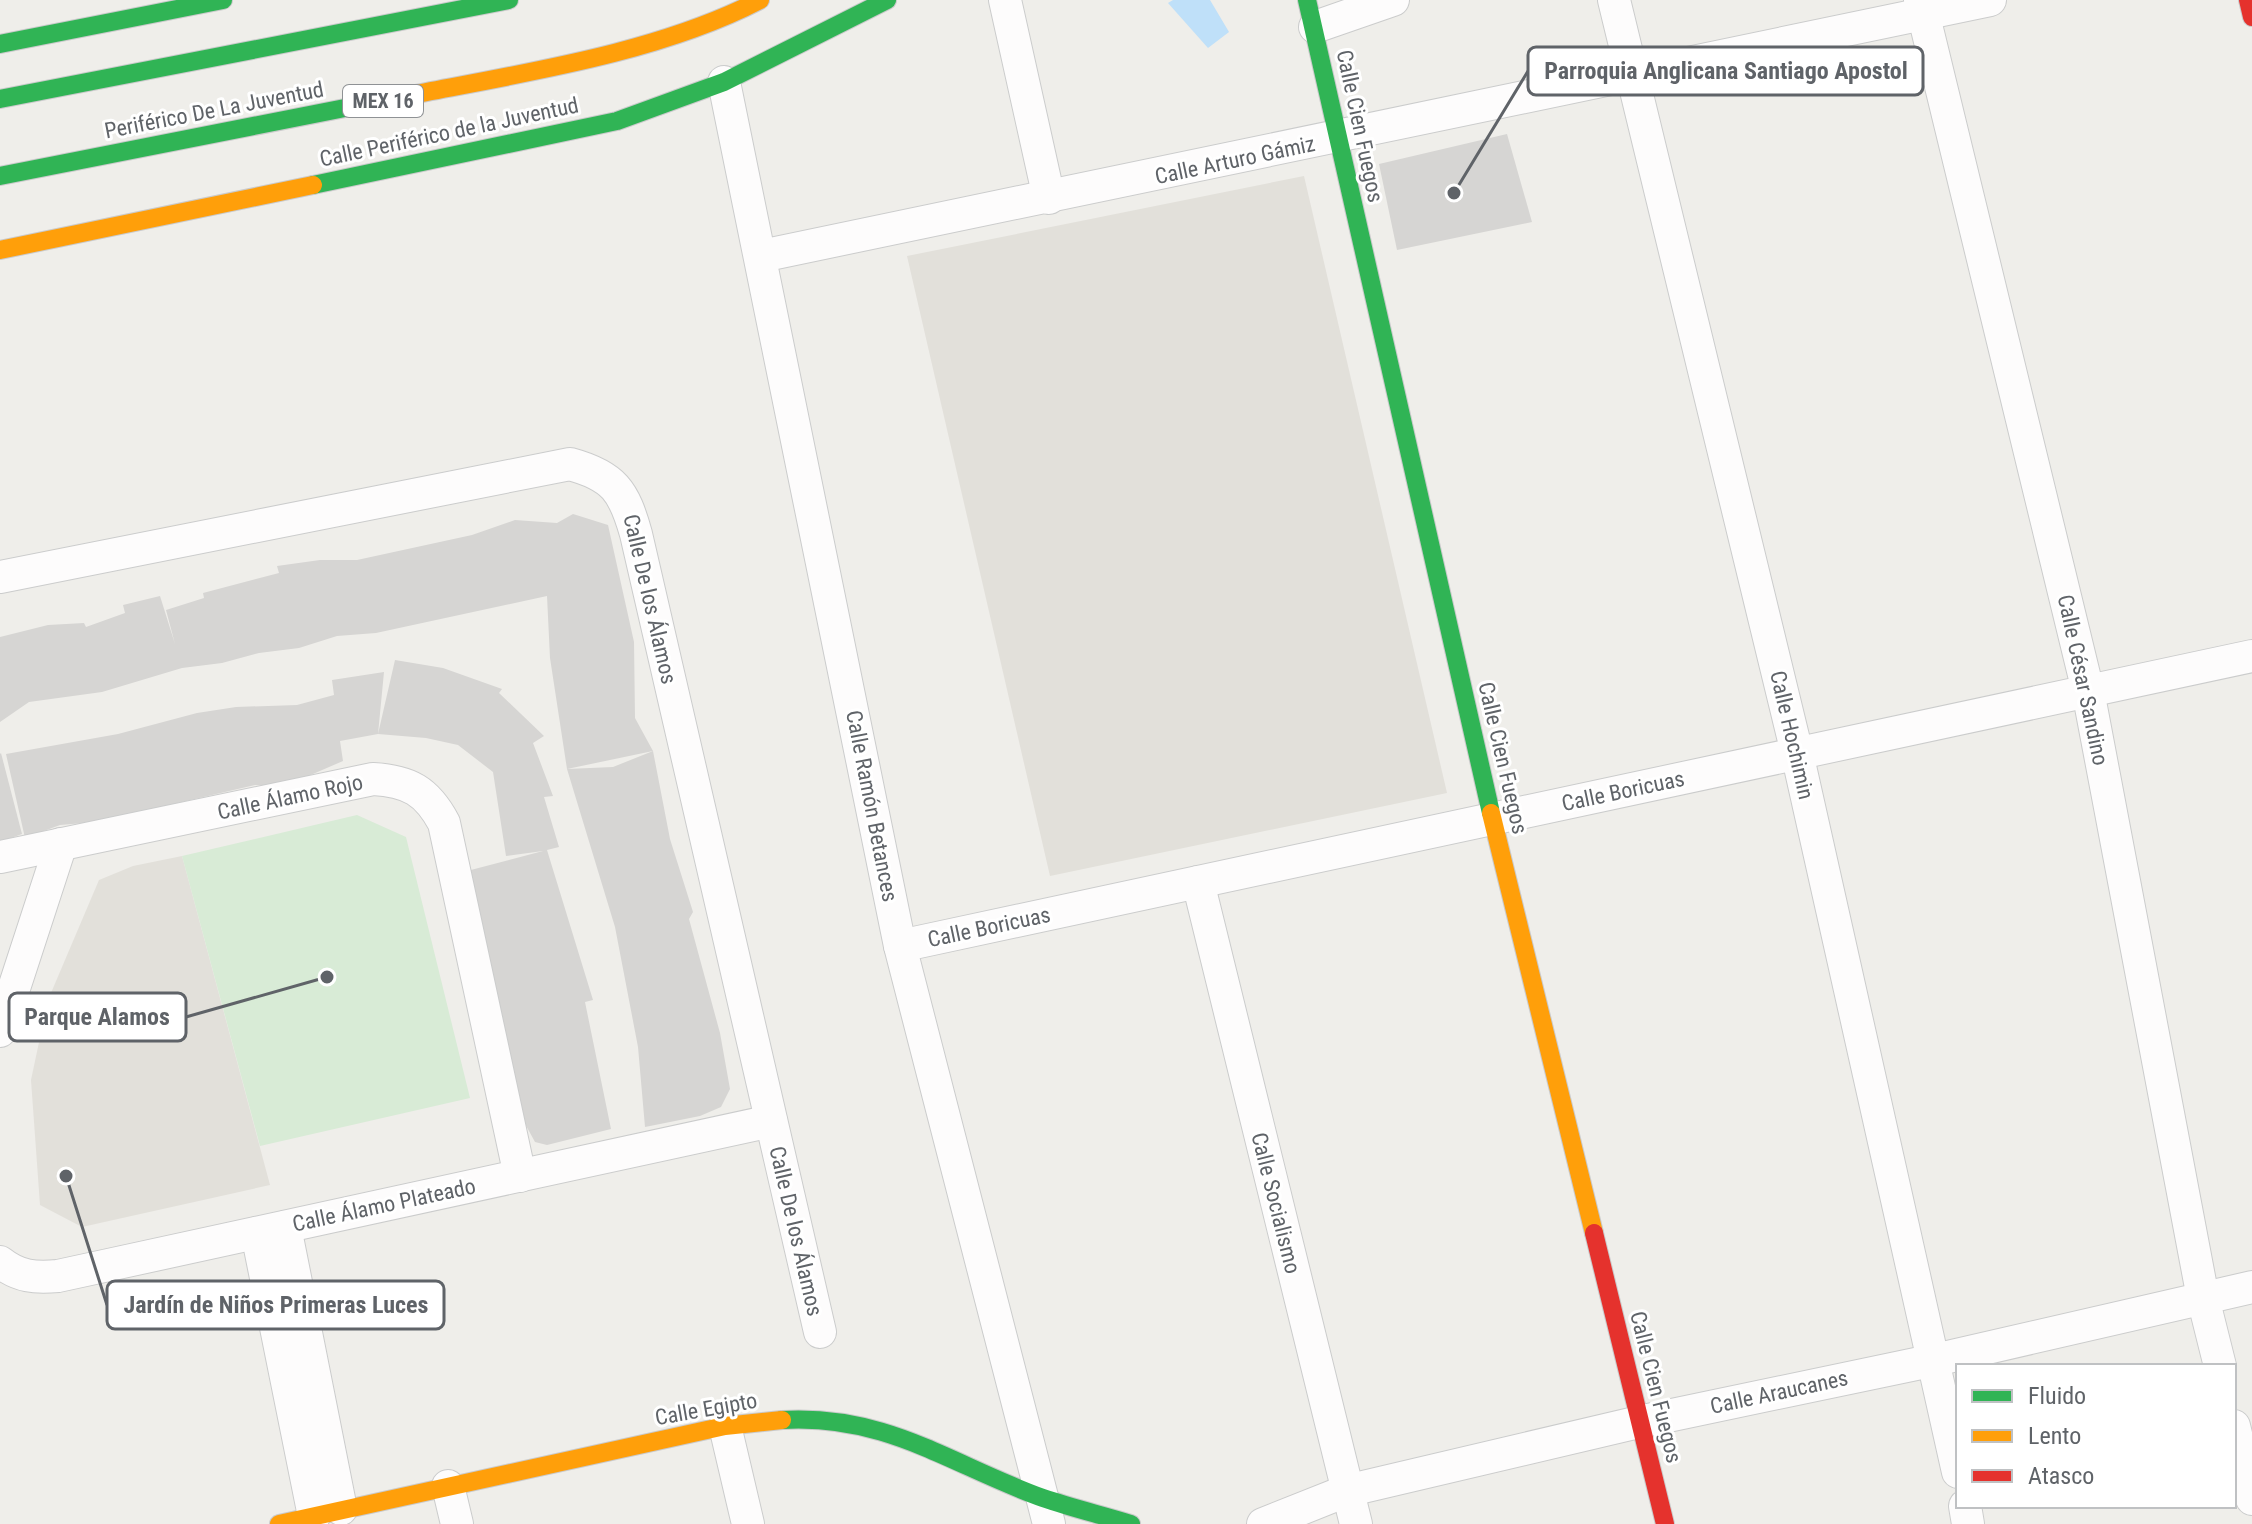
<svg xmlns="http://www.w3.org/2000/svg" width="2252" height="1524" font-family="'Roboto Condensed',sans-serif">
	<style>
		.education { fill: #e2e0da }
		.green { fill: #d8ebd6 }
		.water { fill: #bfe0f9 }
		.building { fill: #d6d5d3 }
		.lines { fill: none; stroke-linecap: round; stroke-linejoin: round }
		.street-casing { stroke: #cbcccc; stroke-width: 34 }
		.fast-casing { stroke: #cacacb; stroke-width: 20 }
		.slow-casing { stroke: #cacacb; stroke-width: 20 }
		.jam-casing { stroke: #cacacb; stroke-width: 20 }
		.street { stroke: #fdfcfc; stroke-width: 32 }
		.fast { stroke: #30b455; stroke-width: 18 }
		.slow { stroke: #ff9f0a; stroke-width: 18 }
		.jam { stroke: #e5322d; stroke-width: 18 }
		.labels { text-anchor: middle; dominant-baseline: central; stroke-width: 6; stroke-linejoin: round; paint-order: stroke }
		.shield { fill: #fff; stroke: #8f9295; stroke-width: 2 }
		.shield-label { font-size: 20px; font-weight: bold; fill: #5f6368 }
		.street-label { font-size: 22px; fill: #5f6368; stroke: #fff }
		.leader { fill: none; stroke: #5f6368; stroke-width: 3 }
		.callout-dot { fill: #5f6368; stroke: #fff; stroke-width: 3 }
		.callout { fill: #fff; stroke: #5f6368; stroke-width: 3 }
		.callout-label { font-size: 24px; text-anchor: middle; font-weight: bold; fill: #5f6368 }
	</style>
	<rect width="100%" height="100%" fill="#efeeea"/>
	<g class="education">
		<path d="M1304 176 1447 793 1050 876 907 256Z"/>
		<path d="M182 856 270 1185 82 1227 40 1205 31 1080 48 1000 99 880 133 866Z"/>
	</g>
	<path class="green" d="M357 815 406 837 470 1098 260 1146 182 856Z"/>
	<path class="water" d="M1173 0H1210L1229 32 1208 48 1168 3Z"/>
	<g class="building">
		<path d="M1507 134 1532 222 1397 250 1379 164Z"/>
		<path d="M573 514 608 525 634 642 635 718 653 751 567 769 613 767 653 751 670 839 693 912 689 919 720 1033 730 1089 721 1107 700 1116 645 1127 638 1047 615 927 567 769 550 658 547 596 376 633 337 636 299 648 259 653 222 663 182 668 102 692 29 702 0 722V637L48 625 84 623 86 627 125 613 123 605 160 596 175 644 166 610 204 598 203 593 279 573 277 566 320 560H357L472 535 515 520 557 523Z"/>
		<path d="M395 660 443 668 502 689 499 693 544 736 533 743 553 796 544 797 559 847 547 850 593 1000 585 1002 611 1129 547 1145 535 1142 517 1109 467 871 543 851 506 856 493 772 458 745 426 738 378 734 340 741 343 761 299 780V787L255 785 96 822 60 825 25 838 6 754 118 734 197 713 236 707 297 705 334 695 332 680 384 672 378 734Z"/>
		<path d="M1 753 22 834 0 842V754Z"/>
	</g>
	<g class="lines">
		<g class="street-casing">
			<g id="street">
				<path d="M1005 0 1049 198"/>
				<path d="M1614 0 1797 753 1958 1472"/>
				<path d="M1920 0 2088 691 2203 1298 2220 1366"/>
				<path d="M1315 27 1393 0"/>
				<path d="M724 82 900 946 1049 1524"/>
				<path d="M761 256 1990 0"/>
				<path d="M0 577 570 464C614 476 624 491 636 534L820 1332"/>
				<path d="M0 857 373 779C409 781 427 791 444 823L520 1176"/>
				<path d="M1198 882 1356 1524"/>
				<path d="M900 946 2252 656"/>
				<path d="M0 1031 61 844"/>
				<path d="M285 1227 341 1509"/>
				<path d="M257 1233 314 1516"/>
				<path d="M0 1262C19 1277 35 1278 58 1276L771 1121"/>
				<path d="M725 1426 748 1524"/>
				<path d="M2234 1426 2252 1499"/>
				<path d="M448 1486 457 1524"/>
				<path d="M1965 1506 1968 1524"/>
				<path d="M1263 1524 1346 1491 1639 1422 1935 1360 2252 1287"/>
			</g>
		</g>
		<g class="fast-casing">
			<g id="fast">
				<path d="M1307 0 1491 813"/>
				<path d="M0 44 223 0"/>
				<path d="M0 99 509 0"/>
				<path d="M0 176 411 95"/>
				<path d="M313 185 617 121 724 82 887 0"/>
				<path d="M782 1420C887 1414 949 1464 1043 1498 1072 1508 1102 1515 1131 1524"/>
			</g>
		</g>
		<g class="slow-casing">
			<g id="slow">
				<path d="M411 95C523 73 658 53 760 0"/>
				<path d="M0 250 313 185"/>
				<path d="M1491 813 1594 1233"/>
				<path d="M279 1524 725 1426 782 1420"/>
			</g>
		</g>
		<g class="jam-casing">
			<g id="jam">
				<path d="M2248 0 2252 17"/>
				<path d="M1594 1233 1665 1524"/>
			</g>
		</g>
		<use href="#street" class="street"/>
		<use href="#fast" class="fast"/>
		<use href="#slow" class="slow"/>
		<use href="#jam" class="jam"/>
	</g>
	<g class="labels">
		<rect class="shield" x="343" y="85" width="80" height="32" rx="6"/>
		<g class="shield-label">
			<text x="383" y="101">MEX 16</text>
		</g>
		<g class="street-label">
			<text transform="translate(214 110) rotate(-11)">Periférico De La Juventud</text>
			<text transform="translate(1360 126) rotate(78)">Calle Cien Fuegos</text>
			<text transform="translate(449 132) rotate(-12)">Calle Periférico de la Juventud</text>
			<text transform="translate(1235 160) rotate(-12)">Calle Arturo Gámiz</text>
			<text transform="translate(650 599) rotate(77)">Calle De los Álamos</text>
			<text transform="translate(2083 680) rotate(78)">Calle César Sandino</text>
			<text transform="translate(1792 735) rotate(77)">Calle Hochimin</text>
			<text transform="translate(1503 758) rotate(77)">Calle Cien Fuegos</text>
			<text transform="translate(1623 791) rotate(-12)">Calle Boricuas</text>
			<text transform="translate(290 797) rotate(-12)">Calle Álamo Rojo</text>
			<text transform="translate(872 806) rotate(79)">Calle Ramón Betances</text>
			<text transform="translate(989 927) rotate(-12)">Calle Boricuas</text>
			<text transform="translate(1276 1203) rotate(76)">Calle Socialismo</text>
			<text transform="translate(384 1205) rotate(-12)">Calle Álamo Plateado</text>
			<text transform="translate(796 1231) rotate(77)">Calle De los Álamos</text>
			<text transform="translate(1656 1387) rotate(76)">Calle Cien Fuegos</text>
			<text transform="translate(1779 1392) rotate(-12)">Calle Araucanes</text>
			<text transform="translate(706 1409) rotate(-10)">Calle Egipto</text>
		</g>
	</g>
	<path class="leader" d="M1454 193L1528 71M327 977L186 1017M66 1176L107 1305"/>
	<g class="callout-dot">
		<circle cx="1454" cy="193" r="8"/>
		<circle cx="327" cy="977" r="8"/>
		<circle cx="66" cy="1176" r="8"/>
	</g>
	<g class="callout">
		<rect x="1528" y="47" width="395" height="48" rx="8"/>
		<rect x="9" y="993" width="177" height="48" rx="8"/>
		<rect x="107" y="1281" width="337" height="48" rx="8"/>
	</g>
	<g class="callout-label">
		<text x="1726" y="79">Parroquia Anglicana Santiago Apostol</text>
		<text x="97" y="1025">Parque Alamos</text>
		<text x="276" y="1313">Jardín de Niños Primeras Luces</text>
	</g>
	<rect x="1956" y="1364" width="280" height="144" fill="#ffffff" stroke="#bfc1c3" stroke-width="2"/>
	<rect x="1972" y="1390" width="40" height="12" fill="#30b455" stroke="#bfc1c3" stroke-width="2"/>
	<text x="2028" y="1404" font-size="24" fill="#5f6368">Fluido</text>
	<rect x="1972" y="1430" width="40" height="12" fill="#ff9f0a" stroke="#bfc1c3" stroke-width="2"/>
	<text x="2028" y="1444" font-size="24" fill="#5f6368">Lento</text>
	<rect x="1972" y="1470" width="40" height="12" fill="#e5322d" stroke="#bfc1c3" stroke-width="2"/>
	<text x="2028" y="1484" font-size="24" fill="#5f6368">Atasco</text>
</svg>
